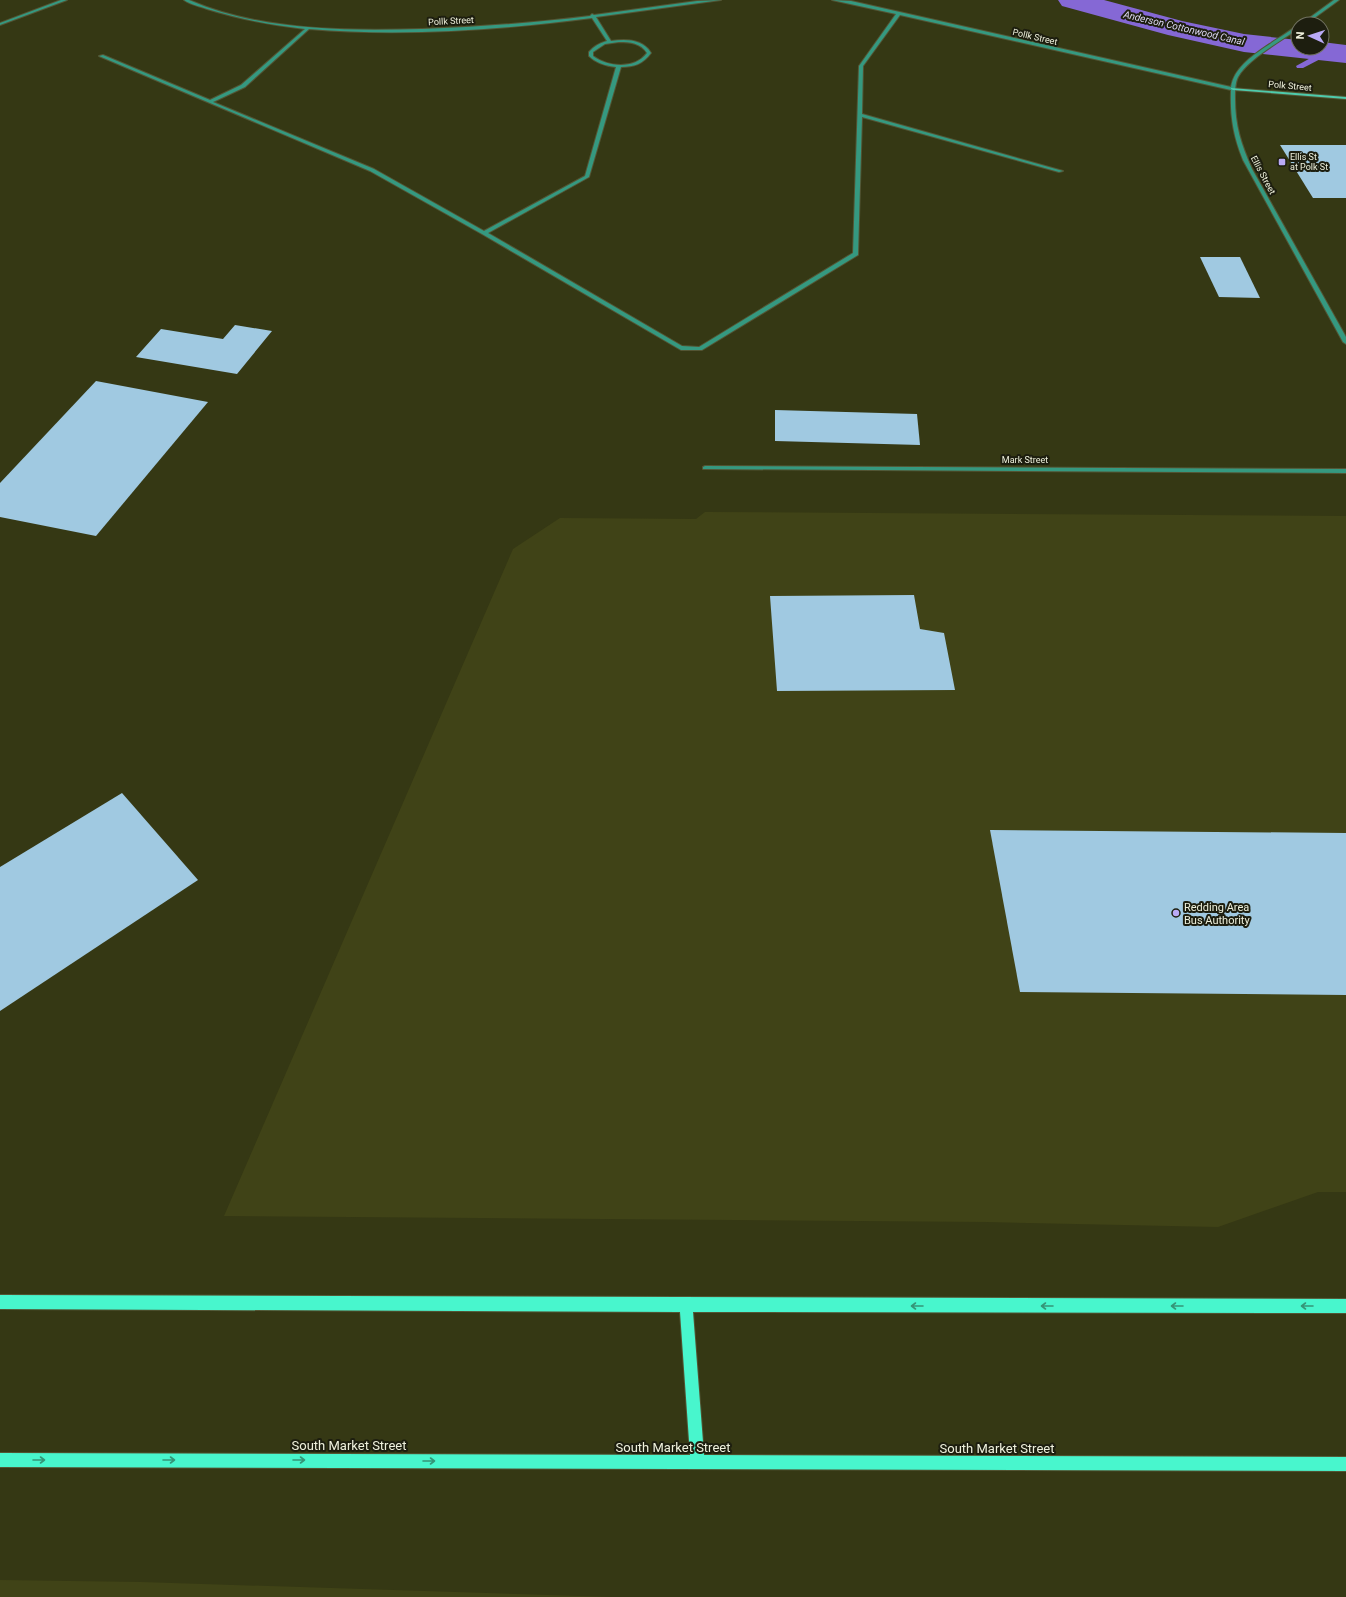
<svg xmlns="http://www.w3.org/2000/svg" width="1346" height="1597" font-family="Roboto,sans-serif">
	<style>
		.built { fill: #404317 }
		.lines { fill: none; stroke-linecap: round; stroke-linejoin: round }
		.stream { fill: #8568d5; fill-rule: evenodd }
		.canal { fill: #8568d5; fill-rule: evenodd }
		.building { fill: #a0c9e1 }
		.street-casing { stroke: #535534; stroke-width: 2 }
		.secondary-casing { stroke: #535534; stroke-width: 2 }
		.primary-casing { stroke: #535534; stroke-width: 2 }
		.street { fill: #359980; fill-rule: evenodd }
		.secondary { fill: #4eccac; fill-rule: evenodd }
		.primary { fill: #48f6cd; fill-rule: evenodd }
		.oneway { stroke: #359578 }
		.poi-dot { fill: #baaaf6; stroke: #1d1e0f; stroke-width: 1.5 }
		.labels { text-anchor: middle; dominant-baseline: central; stroke-width: 4; stroke-linejoin: round; paint-order: stroke }
		.far-street-label { font-size: 9px; fill: #eef0dc; stroke: #1d1e0f }
		.far-poi-label { font-size: 9px; fill: #eef0dc; stroke: #1d1e0f; text-anchor: start }
		.far-water-label { font-size: 10px; font-style: italic; fill: #ddd8f4; stroke: #1d1e0f }
		.poi-label { font-size: 11px; fill: #eef0dc; stroke: #1d1e0f; text-anchor: start }
		.near-street-label { font-size: 13px; fill: #eef0dc; stroke: #1d1e0f }
	</style>
	<rect width="100%" height="100%" fill="#353814"/>
	<g class="built">
		<path d="M705 512 1346 516V1192H1318L1218 1227 986 1222 224 1216 513 549 560 518 696 519Z"/>
		<path d="M0 1580 141 1582 612 1597H0Z"/>
	</g>
	<g class="lines">
		<path class="stream" d="M1327 49 1331 52 1330 54 1303 68H1297L1296 66Z"/>
		<path class="canal" d="M1058 0H1104L1182 21 1244 34 1298 40V48H1322V42L1346 45V63L1244 52 1168 35 1062 6Z"/>
	</g>
	<g class="building">
		<path d="M1280 145H1346V198H1313Z"/>
		<path d="M1200 257H1240L1260 298 1219 297Z"/>
		<path d="M235 325 272 331 237 374 136 357 161 329 223 339Z"/>
		<path d="M96 381 208 402 96 536 0 517V483Z"/>
		<path d="M775 410 917 414 920 445 775 441Z"/>
		<path d="M914 595 920 629 944 633 955 690 777 691 770 596Z"/>
		<path d="M122 793 198 880 0 1011V867Z"/>
		<path d="M990 830 1346 833V995L1020 992Z"/>
	</g>
	<g class="lines">
		<g class="street-casing">
			<g id="street">
				<path d="M61 0H67L0 25V23Z"/>
				<path d="M184 0H189C260 31 346 31 422 29 478 27 534 23 590 16L592 14 594 15 697 1 721 0 596 17 611 41C626 39 643 39 651 53 643 64 634 67 621 67L589 177 488 233 682 346 699 347 853 253 859 66 896 14 832 0 851 1 1231 87C1234 65 1260 51 1277 39 1284 35 1291 29 1298 26V29C1281 41 1248 59 1238 77 1235 83 1235 91 1235 98 1235 126 1241 144 1252 169L1346 337V344L1343 342 1243 160C1233 135 1230 116 1231 90L900 15 863 66 862 114 1063 171 1059 172 862 117 858 255 702 350H681L482 234 370 171 99 56 103 55 210 100 241 85 305 29C271 25 239 19 207 9 199 6 191 5 184 0ZM592 18 607 41C600 43 594 46 589 52V56C596 63 606 66 616 67L585 176 484 231 374 169 213 102 245 87 309 29C402 37 499 30 592 18ZM619 42C630 42 641 43 647 53 634 70 608 67 593 56V52L605 44Z"/>
				<path d="M1334 0H1339L1306 24H1301Z"/>
				<path d="M705 466 1346 469V473L703 469V467Z"/>
			</g>
		</g>
		<g class="secondary-casing">
			<path id="secondary" d="M1231 88 1346 97V99L1233 90 1231 89Z"/>
		</g>
		<g class="primary-casing">
			<path id="primary" d="M0 1295 1346 1299V1313L693 1312 704 1455 1346 1457V1471L0 1467V1453L690 1455 680 1312 0 1309Z"/>
		</g>
		<use href="#street" class="street"/>
		<use href="#secondary" class="secondary"/>
		<use href="#primary" class="primary"/>
	</g>
	<defs><path id="oneway-shaft" d="M-6 0H5M1.5-3L5.5 0L1.5 3" fill="none" stroke-width="1.6" stroke-linecap="round" stroke-linejoin="round"/></defs>
	<g class="oneway">
		<use href="#oneway-shaft" transform="translate(917 1306) rotate(-180)"/>
		<use href="#oneway-shaft" transform="translate(1047 1306) rotate(-180)"/>
		<use href="#oneway-shaft" transform="translate(1177 1306) rotate(-180)"/>
		<use href="#oneway-shaft" transform="translate(1307 1306) rotate(180)"/>
		<use href="#oneway-shaft" transform="translate(39 1460)"/>
		<use href="#oneway-shaft" transform="translate(169 1460)"/>
		<use href="#oneway-shaft" transform="translate(299 1460)"/>
		<use href="#oneway-shaft" transform="translate(429 1461)"/>
	</g>
	<g class="poi-dot">
		<rect x="1278" y="158" width="8" height="8" rx="2"/>
		<circle cx="1176" cy="913" r="4"/>
	</g>
	<g class="labels">
		<g class="far-street-label">
			<text transform="translate(451 21) rotate(-3)">Pollk Street</text>
			<text transform="translate(1035 37) rotate(13)">Pollk Street</text>
			<text transform="translate(1290 86) rotate(5)">Polk Street</text>
			<text transform="translate(1263 175) rotate(62)">Ellis Street</text>
			<text x="1025" y="460">Mark Street</text>
		</g>
		<g class="far-poi-label">
			<text x="1290" y="157">Ellis St<tspan x="1290" dy="10">at Polk St</tspan></text>
		</g>
		<g class="far-water-label">
			<text transform="translate(1184 28) rotate(13)">Anderson Cottonwood Canal</text>
		</g>
		<g class="poi-label">
			<text x="1184" y="907">Redding Area<tspan x="1184" dy="13">Bus Authority</tspan></text>
		</g>
		<g class="near-street-label">
			<text x="349" y="1445">South Market Street</text>
			<text x="673" y="1447">South Market Street</text>
			<text x="997" y="1448">South Market Street</text>
		</g>
	</g>
	<g transform="translate(1310 36) rotate(273)"><circle r="19" fill="#1d1e0f" stroke="#717261"/>
	<path d="M0-3L7 15L0 10L-7 15Z" fill="#baaaf6"/>
	<text y="-6" font-size="11" font-weight="bold" text-anchor="middle" fill="#eef0dc">N</text>
	</g>
</svg>
